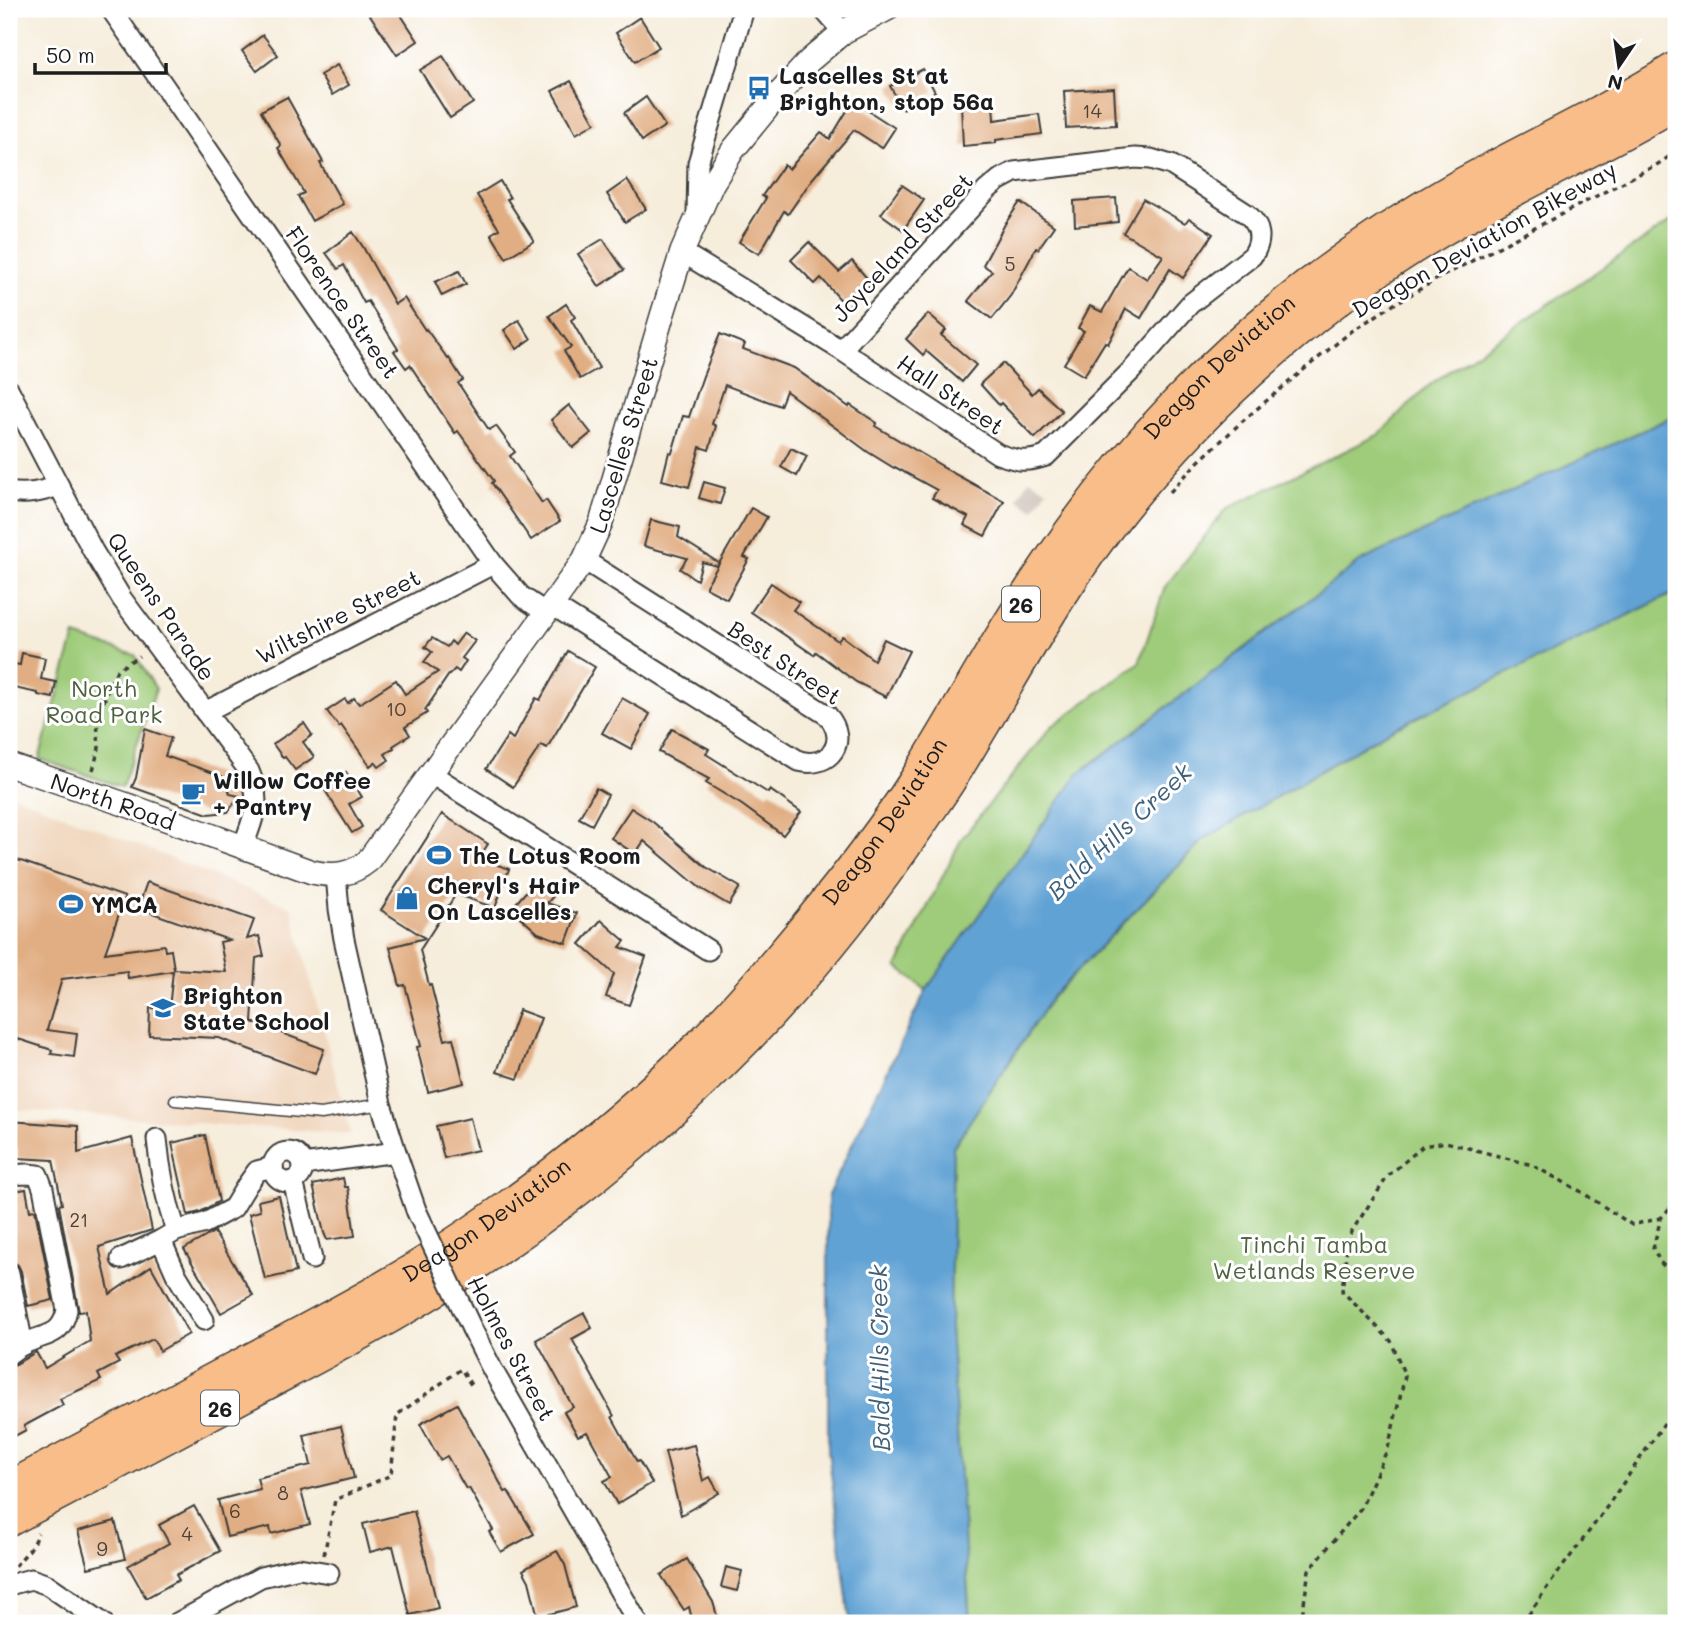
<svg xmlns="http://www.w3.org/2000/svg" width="1685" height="1632" font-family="Mali,sans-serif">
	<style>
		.built { fill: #f0d5bc }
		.industrial { fill: #cec1b9 }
		.green { fill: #9fcc7a; stroke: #5e744b; stroke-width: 2 }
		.water { fill: #61a2d4; stroke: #3e5f78; stroke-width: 2 }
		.building { fill: #e1ad82 }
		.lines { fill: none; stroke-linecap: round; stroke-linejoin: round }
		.service-casing { stroke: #3d3b39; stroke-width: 13 }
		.minor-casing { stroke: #3d3b39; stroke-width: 23 }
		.tertiary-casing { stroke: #3d3b39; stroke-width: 26 }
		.trunk-casing { stroke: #3d3b39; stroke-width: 35 }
		.path { stroke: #3d3b39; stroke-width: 3.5; stroke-dasharray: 5 5; stroke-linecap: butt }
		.service { stroke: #fff; stroke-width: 10 }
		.minor { stroke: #fff; stroke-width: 19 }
		.tertiary { stroke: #fff; stroke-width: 23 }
		.trunk { stroke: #f8bd89; stroke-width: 32 }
		.minor-bridge-casing { stroke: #3d3b39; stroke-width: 23; stroke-linecap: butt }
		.minor-bridge { stroke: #fff; stroke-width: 19 }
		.labels { text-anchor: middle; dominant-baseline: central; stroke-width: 6; stroke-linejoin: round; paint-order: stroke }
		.number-label { font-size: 19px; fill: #4d4036 }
		.shield { fill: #fff; stroke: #606060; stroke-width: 2 }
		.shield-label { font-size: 21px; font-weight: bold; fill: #1c1c1c }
		.poi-label { font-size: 23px; font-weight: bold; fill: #1c1c1c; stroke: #fff; text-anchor: start }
		.street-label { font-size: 23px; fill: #1c1c1c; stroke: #fff }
		.park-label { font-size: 23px; fill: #506242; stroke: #fff }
		.water-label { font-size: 24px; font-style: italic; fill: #3e5f78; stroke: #fff }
	</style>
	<rect width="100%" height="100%" fill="#fff"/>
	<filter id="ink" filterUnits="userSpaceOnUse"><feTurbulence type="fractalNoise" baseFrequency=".0143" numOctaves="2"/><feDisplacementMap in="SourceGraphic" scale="14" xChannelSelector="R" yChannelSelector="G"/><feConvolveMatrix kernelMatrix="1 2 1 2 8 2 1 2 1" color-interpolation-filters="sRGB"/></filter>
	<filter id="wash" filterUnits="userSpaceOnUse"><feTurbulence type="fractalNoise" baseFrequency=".00686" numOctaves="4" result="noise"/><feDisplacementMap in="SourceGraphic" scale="28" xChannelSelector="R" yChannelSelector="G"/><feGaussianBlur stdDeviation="1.57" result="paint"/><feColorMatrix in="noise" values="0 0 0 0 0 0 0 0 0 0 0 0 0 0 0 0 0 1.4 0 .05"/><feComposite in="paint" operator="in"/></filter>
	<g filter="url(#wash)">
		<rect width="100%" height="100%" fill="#f6eddb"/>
		<path class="built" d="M9 793 291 907 351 1134 9 1109Z"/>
		<path class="industrial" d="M1030 479 1047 490 1034 510 1017 499Z"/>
		<g class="green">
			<path d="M1676 218V415L1361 561 1079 773 926 990 897 967 962 838 1051 727 1139 663 1165 587 1226 509 1378 435 1432 383Z"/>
			<path d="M1676 592V1623H970L950 1328 953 1147 1052 997 1203 840 1388 731Z"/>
			<path d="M75 636 135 655 156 689 122 787 39 759Z"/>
		</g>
		<path class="water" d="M1676 415V592L1388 731 1203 840 1052 997 953 1147 950 1328 970 1623H850L828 1450V1195L926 990 1079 773 1361 561Z"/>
		<g id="blocks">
			<g class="building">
				<path d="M366 9H397L418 41 397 55Z"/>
				<path d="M640 17 659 47 635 62 616 33Z"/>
				<path d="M263 35 278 55 257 71 242 51Z"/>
				<path d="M443 56 473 103 450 118 420 70Z"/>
				<path d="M337 65 349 85 332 95 320 75Z"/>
				<path d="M923 69 935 92 903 109 890 86Z"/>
				<path d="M571 81 595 123 576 134 552 91Z"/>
				<path d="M1114 88 1116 125 1066 128 1064 91Z"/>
				<path d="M287 97 323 162 320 163 343 204 312 221 298 196 304 193 278 148 281 146 261 111Z"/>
				<path d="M646 97 665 126 642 141 624 113Z"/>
				<path d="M853 101 895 128 882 148 854 130 813 178 788 214 784 211 759 254 739 242 766 198 762 196 784 165 789 169 821 132 830 139Z"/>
				<path d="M993 102 994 120 1039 114 1042 134 996 140V143L963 146 961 104Z"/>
				<path d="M627 180 646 209 625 222 607 194Z"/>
				<path d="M500 181 510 198 507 199 534 241 506 258 491 234 499 229 477 195Z"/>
				<path d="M902 185 924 200 903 230 881 214Z"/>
				<path d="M1116 198 1118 222 1075 226 1074 201Z"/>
				<path d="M1143 199 1185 223 1189 218 1213 234 1183 278 1170 269 1141 318 1126 309 1108 344 1105 342 1084 376 1064 364 1084 331 1078 328 1090 306 1102 312 1128 267 1147 279 1163 256 1123 233Z"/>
				<path d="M1020 202 1054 226 1038 249 1036 248 1011 295 992 319 968 301 992 271 983 265 1005 224Z"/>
				<path d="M353 232 363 247 395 304 404 298 425 330 426 329 448 359 449 358 463 380 458 383 489 430 496 426 515 452 510 456 542 503 546 500 560 521 531 540 492 483 494 481 458 431 455 433 410 365 406 368 394 351 398 349 368 301 364 303 344 265 338 269 326 253Z"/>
				<path d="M603 239 624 270 599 286 578 254Z"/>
				<path d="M809 242 839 272 852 261 872 284 847 307 821 278 815 284 791 260Z"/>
				<path d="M459 271 466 284 442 296 435 282Z"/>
				<path d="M566 304 575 317 571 320 599 368 580 379 564 351 571 347 549 316Z"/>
				<path d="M928 314 946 330 941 335 976 365 962 382 926 351 923 355 906 339Z"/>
				<path d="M519 320 531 339 517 349 504 330Z"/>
				<path d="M720 334 745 344 743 349 794 368 849 407 850 405 877 423 875 426 942 466V467L1004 501 985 536 964 525 968 517 932 498 937 490 895 467 894 468 868 452 786 391 780 406 725 385 712 424 716 426 709 450 700 447 689 487 662 480 669 452 672 453 683 416 689 417 703 376Z"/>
				<path d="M1003 363 1032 394 1038 388 1062 411 1035 438 1001 403 999 405 980 384Z"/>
				<path d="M569 405 591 433 573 448 551 420Z"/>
				<path d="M791 448 807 456 797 476 781 467Z"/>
				<path d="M704 482 725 488 720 504 699 498Z"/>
				<path d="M751 508 767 517 744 557 749 559 727 599 706 588V586Z"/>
				<path d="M651 520 680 527 678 537 719 563 717 566 702 562 697 580 680 569 687 558 644 546Z"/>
				<path d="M771 583 799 602 793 610 838 641 842 636 874 660 884 639 909 651 886 697 856 682 816 652 814 655 751 612Z"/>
				<path d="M464 633 475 641 462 658 466 661 459 672 455 669 448 676 425 710 427 713 405 727 410 735 393 746 394 748 385 754 389 760 379 767 375 762 370 766 341 725 339 727 327 711 345 699 348 703 354 698 359 704 396 680 405 694 438 672 424 662 432 652 425 647 432 638 447 647 451 641 455 645Z"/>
				<path d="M568 651 595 667 547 748 541 745 513 787 486 769 508 735 513 739 536 698 540 700Z"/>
				<path d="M22 653 45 658 41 679 56 682 53 698 38 695V693L9 687V663L20 665Z"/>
				<path d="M622 698 650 714 631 749 602 733Z"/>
				<path d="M304 723 312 735 303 742 314 757 295 770 285 757 283 758 273 744Z"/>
				<path d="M145 729 171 738 165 756 222 776 227 783 230 794 239 796 228 812 208 814 132 787 136 778Z"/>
				<path d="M672 729 709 749 706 754 768 793 770 790 801 812 783 835 742 805 706 783 709 779 659 752Z"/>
				<path d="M346 772 362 797 349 804 362 827 352 833 323 787Z"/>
				<path d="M596 788 608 795 592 825 579 818Z"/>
				<path d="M631 808 653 822 706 867 740 887 729 905 700 888 644 841 635 854 611 838Z"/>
				<path d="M442 814 488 844 479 858 509 869 495 908 456 894 420 950 429 985H431L445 1040 453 1038 464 1083 428 1092 417 1047 421 1046 405 985 400 986 390 947 425 938 381 910Z"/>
				<path d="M9 857 125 897 105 953 164 945 165 951 171 950 174 969 226 972 220 942 229 940 138 908 147 882 254 920 247 939 259 936 264 956 256 958 252 1022 324 1049 315 1074 219 1038 149 1035 150 1008 169 1009 173 971 128 978 127 971 62 979 47 1030 77 1034 74 1057 51 1054 52 1050 9 1036Z"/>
				<path d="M537 879 555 894 547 903 577 913 566 943 538 933 511 909Z"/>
				<path d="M601 920 625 941 620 947 646 957 629 1005 606 997 614 974 580 944Z"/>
				<path d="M519 1010 541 1018 518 1079 497 1072Z"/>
				<path d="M470 1118 478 1150 444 1158 436 1126Z"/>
				<path d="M9 1121 78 1126V1153L132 1138 152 1230 99 1247 110 1294 151 1266 189 1334 160 1351 153 1339 115 1357 119 1363 98 1374 101 1380 60 1399 63 1405 24 1426 26 1430 9 1439V1366L16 1364 36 1352 45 1368 90 1341 86 1311 79 1312 59 1205 62 1204 53 1160 17 1158V1148L9 1147Z"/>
				<path d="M205 1135 219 1201 200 1212 188 1215 172 1143Z"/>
				<path d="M343 1178 345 1187H348L355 1236 327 1240 324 1233 313 1185Z"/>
				<path d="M26 1189 30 1211 35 1210 53 1300 28 1306 21 1271 18 1265 12 1261 9 1246V1192Z"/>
				<path d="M279 1196 296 1272 265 1279 249 1214 260 1211 258 1201Z"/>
				<path d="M214 1232 253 1295 221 1313 184 1249Z"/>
				<path d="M584 1313 592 1328 572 1339 614 1416 612 1417 637 1462 639 1461 652 1483 617 1504 604 1481 612 1477 587 1432 578 1436 564 1412 573 1407 536 1340Z"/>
				<path d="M457 1404 505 1492 508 1491 534 1534 501 1552 489 1532 493 1530 469 1488 466 1489 447 1456 440 1460 420 1424Z"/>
				<path d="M341 1426 354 1478 301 1491 310 1524 271 1534 270 1527 227 1537 218 1500 260 1489 257 1478 311 1465 304 1435Z"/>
				<path d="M694 1445 703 1481 710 1477 719 1493 681 1515 665 1452Z"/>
				<path d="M194 1506 220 1551 176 1575 179 1580 146 1598 128 1566 169 1543 159 1525Z"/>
				<path d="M414 1511 438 1608 410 1615 393 1546 370 1552 363 1524Z"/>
				<path d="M115 1521 125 1559 88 1568 78 1531Z"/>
				<path d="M557 1551 565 1565 576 1607 538 1617 529 1581 523 1570Z"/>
				<path d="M687 1559 713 1602 719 1623H693L689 1607 684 1610 661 1575Z"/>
				<path d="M726 1567 742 1571 737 1591 721 1587Z"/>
			</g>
		</g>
	</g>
	<g filter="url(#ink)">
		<use href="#blocks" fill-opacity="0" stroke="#3d3b39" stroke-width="2"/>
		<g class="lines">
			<g class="service-casing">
				<path id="service" d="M175 1100 321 1114 381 1104"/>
			</g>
			<g class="minor-casing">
				<g id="minor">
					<path d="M111 9 493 564 521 596 546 613"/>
					<path d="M823 9 843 32"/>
					<path d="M697 214 698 163 744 9"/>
					<path d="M682 252 841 350 998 454C1018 461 1025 463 1046 456L1132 370 1190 304 1252 256C1263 241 1261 226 1247 214L1171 165 1151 159 1135 158 1014 172 999 180 987 190 841 350"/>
					<path d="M9 390 93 551 122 599 249 771C263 803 253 817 243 847"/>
					<path d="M9 492C27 495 41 492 59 486"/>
					<path d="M552 605 799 761C830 769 850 741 827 715L584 560"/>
					<path d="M205 712 493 564"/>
					<path d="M430 773 708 950"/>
					<path d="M336 875 339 909 344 939 381 1104 396 1152 416 1210"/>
					<path d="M157 1139C160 1171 166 1201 176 1231"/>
					<circle cx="288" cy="1167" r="15"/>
					<path d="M303 1165 396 1152"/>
					<path d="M9 1175 27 1174 38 1175 43 1188 67 1310C61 1338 45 1333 24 1344 18 1347 14 1351 9 1354"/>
					<path d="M293 1181 312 1259"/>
					<path d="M161 1240 176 1274 204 1320"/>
					<path d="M121 1259 161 1240 176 1231 205 1223 233 1208 247 1185 257 1171 273 1167"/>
					<path d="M9 1273 23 1345"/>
					<path d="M472 1329 492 1369 638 1623"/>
					<path d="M9 1585 31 1579 48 1585 103 1623"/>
					<path d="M177 1623 261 1577 299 1568 329 1573"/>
				</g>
			</g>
			<g class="tertiary-casing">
				<path id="tertiary" d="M9 765 130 806 312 872C334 877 351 875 368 861L584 560 601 523 662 316 682 252 712 184 733 150 777 96 809 61 843 32 887 9"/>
			</g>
			<g class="trunk-casing">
				<g id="trunk">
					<path id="s1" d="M9 1488C85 1447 161 1407 237 1367 296 1335 356 1305 413 1270 512 1209 604 1137 688 1057 731 1016 770 970 808 924 846 878 883 831 915 781 947 730 976 678 1007 627 1056 547 1112 471 1176 404 1258 318 1356 244 1459 186 1531 146 1606 112 1676 68"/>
					<path d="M9 1520C91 1477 174 1433 256 1389 335 1347 415 1306 489 1255 581 1192 668 1119 746 1039 811 972 869 899 922 821 934 803 948 784 959 765 1012 679 1058 589 1121 510 1210 400 1318 303 1440 231 1517 185 1599 149 1676 103"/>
				</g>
			</g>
			<g class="path">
				<path d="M1170 492 1198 462 1246 418 1307 367 1352 331 1396 303 1439 278 1658 164 1676 152"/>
				<path d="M93 770 99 748 97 720 108 690 117 670 139 656"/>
				<path d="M1676 1201 1661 1218 1653 1248 1660 1262 1676 1278"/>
				<path d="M324 1555 335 1500 391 1475 397 1415 461 1369 471 1385"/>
				<path d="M15 1566 30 1549 38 1533"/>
				<path d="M1301 1623 1309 1570 1361 1508 1388 1448 1405 1376 1391 1341 1342 1291 1348 1237 1388 1176 1423 1146 1446 1142 1532 1165 1580 1191 1632 1225 1661 1218"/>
				<path d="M1523 1623 1546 1589 1602 1514 1676 1406"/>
			</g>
			<use href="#service" class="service"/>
			<use href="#minor" class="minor"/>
			<use href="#tertiary" class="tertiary"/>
			<use href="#trunk" class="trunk"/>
			<g class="minor-bridge-casing">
				<path id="minor-bridge" d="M416 1210 472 1329"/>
			</g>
			<use href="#minor-bridge" class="minor-bridge"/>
		</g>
	</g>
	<defs>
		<g id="bus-bare" transform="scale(1.89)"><path d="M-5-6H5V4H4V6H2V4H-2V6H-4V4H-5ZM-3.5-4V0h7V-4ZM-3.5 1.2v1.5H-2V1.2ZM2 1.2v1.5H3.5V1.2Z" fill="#1f6fb2" stroke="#fff" stroke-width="2.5" paint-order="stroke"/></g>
		<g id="cafe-bare" transform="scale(1.89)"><path d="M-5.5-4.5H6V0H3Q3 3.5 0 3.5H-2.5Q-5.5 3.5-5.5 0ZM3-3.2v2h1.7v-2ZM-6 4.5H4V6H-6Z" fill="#1f6fb2" stroke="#fff" stroke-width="2.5" paint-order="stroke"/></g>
		<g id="stadium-bare" transform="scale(1.89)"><path d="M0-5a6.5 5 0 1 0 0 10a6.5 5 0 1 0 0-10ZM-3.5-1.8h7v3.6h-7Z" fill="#1f6fb2" stroke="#fff" stroke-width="2.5" paint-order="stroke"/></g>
		<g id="shop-bare" transform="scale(1.89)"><path d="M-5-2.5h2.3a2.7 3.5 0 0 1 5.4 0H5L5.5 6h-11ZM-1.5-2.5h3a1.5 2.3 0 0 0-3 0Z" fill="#1f6fb2" stroke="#fff" stroke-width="2.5" paint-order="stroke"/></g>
		<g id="school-bare" transform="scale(1.89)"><path d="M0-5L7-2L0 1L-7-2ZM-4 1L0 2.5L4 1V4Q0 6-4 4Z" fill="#1f6fb2" stroke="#fff" stroke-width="2.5" paint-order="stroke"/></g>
	</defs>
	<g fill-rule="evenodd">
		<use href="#bus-bare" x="759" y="88"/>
		<use href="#cafe-bare" x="193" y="793"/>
		<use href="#stadium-bare" x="439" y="855"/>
		<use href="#shop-bare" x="407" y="898"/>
		<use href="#stadium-bare" x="71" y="904"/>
		<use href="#school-bare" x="163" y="1008"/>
	</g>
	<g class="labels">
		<g class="number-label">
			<text x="1092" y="110">14</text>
			<text x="1010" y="263">5</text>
			<text x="396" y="708">10</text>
			<text x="79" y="1219">21</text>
			<text x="283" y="1492">8</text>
			<text x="235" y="1510">6</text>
			<text x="187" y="1533">4</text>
			<text x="102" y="1548">9</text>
		</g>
		<g class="shield">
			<rect x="1002" y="586.5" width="38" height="35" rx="5"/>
			<rect x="201" y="1390.5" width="38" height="35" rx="5"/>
		</g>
		<g class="shield-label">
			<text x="1021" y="604">26</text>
			<text x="220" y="1408">26</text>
		</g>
		<g class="poi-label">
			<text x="779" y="75">Lascelles St at<tspan x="779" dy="26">Brighton, stop 56a</tspan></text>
			<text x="213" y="780">Willow Coffee<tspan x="213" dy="26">+ Pantry</tspan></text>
			<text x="459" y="855">The Lotus Room</text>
			<text x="427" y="885">Cheryl's Hair<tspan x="427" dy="26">On Lascelles</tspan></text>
			<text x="91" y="904">YMCA</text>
			<text x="183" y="995">Brighton<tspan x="183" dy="26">State School</tspan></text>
		</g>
		<g class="street-label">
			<text transform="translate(1484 239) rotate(-29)">Deagon Deviation Bikeway</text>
			<text transform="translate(902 247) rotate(-47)">Joyceland Street</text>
			<text transform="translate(343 302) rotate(55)">Florence Street</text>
			<text stroke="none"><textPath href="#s1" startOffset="1682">Deagon Deviation</textPath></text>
			<text transform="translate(951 394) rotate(34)">Hall Street</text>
			<text transform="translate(623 445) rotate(-73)">Lascelles Street</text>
			<text transform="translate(162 606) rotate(56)">Queens Parade</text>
			<text transform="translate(338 616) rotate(-27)">Wiltshire Street</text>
			<text transform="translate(785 662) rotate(34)">Best Street</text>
			<text transform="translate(113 801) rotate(19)">North Road</text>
			<text stroke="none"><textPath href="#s1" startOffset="1115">Deagon Deviation</textPath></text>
			<text stroke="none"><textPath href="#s1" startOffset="548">Deagon Deviation</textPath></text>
			<text transform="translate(512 1348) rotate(62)">Holmes Street</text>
		</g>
		<g class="park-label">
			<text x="104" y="688">North<tspan x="104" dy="26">Road Park</tspan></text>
			<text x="1314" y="1244">Tinchi Tamba<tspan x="1314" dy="26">Wetlands Reserve</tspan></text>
		</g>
		<g class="water-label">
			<text transform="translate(1119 831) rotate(-43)">Bald Hills Creek</text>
			<text transform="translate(879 1358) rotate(-91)">Bald Hills Creek</text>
		</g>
	</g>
	<rect width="1685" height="1632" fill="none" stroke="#fff" stroke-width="35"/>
	<g transform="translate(1619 66) rotate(193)" stroke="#ffffff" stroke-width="5" paint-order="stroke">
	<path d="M0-5L12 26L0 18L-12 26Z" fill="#1c1c1c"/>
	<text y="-10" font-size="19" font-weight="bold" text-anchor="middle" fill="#1c1c1c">N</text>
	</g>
	<path d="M35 63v10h131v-10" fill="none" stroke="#1c1c1c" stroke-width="3.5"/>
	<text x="46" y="63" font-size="21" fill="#1c1c1c" stroke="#ffffff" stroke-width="5" paint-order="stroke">50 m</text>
</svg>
